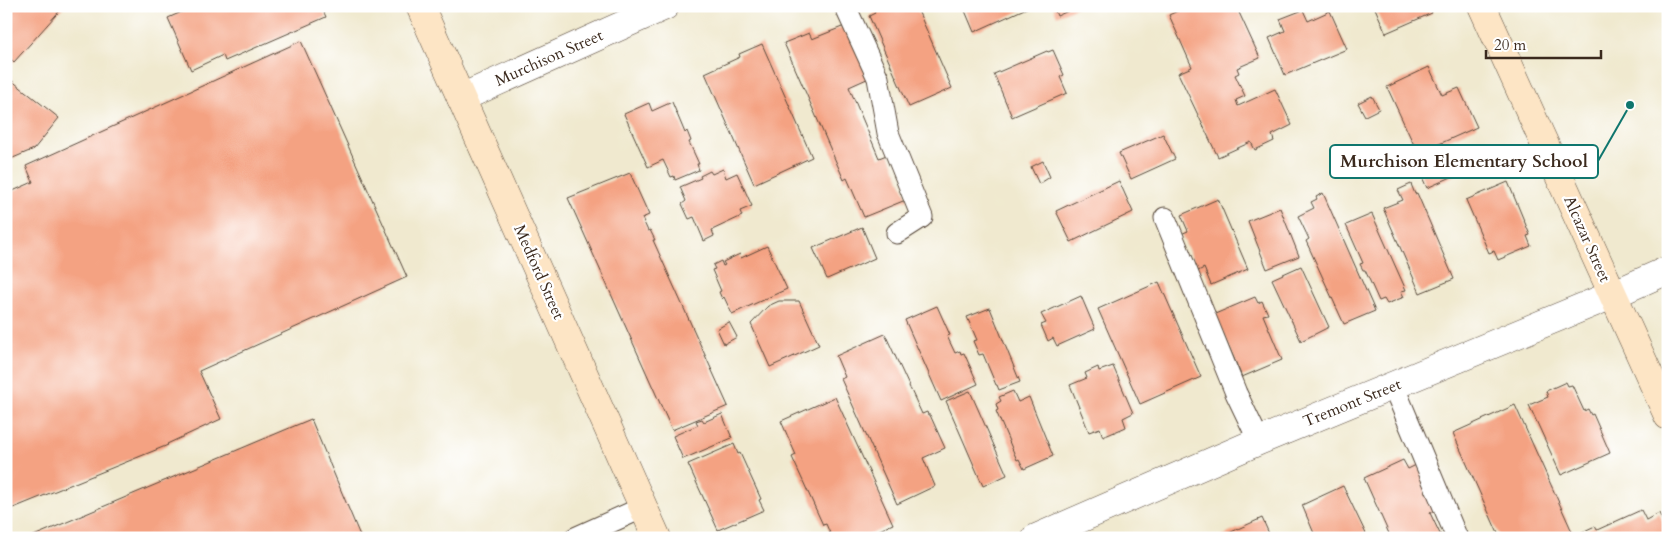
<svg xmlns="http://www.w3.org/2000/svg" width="1674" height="544" font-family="Cardo,serif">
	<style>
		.building { fill: #f4a282 }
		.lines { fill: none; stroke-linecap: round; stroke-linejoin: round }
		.lane-casing { stroke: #564739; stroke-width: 23 }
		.street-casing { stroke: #564739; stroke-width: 29 }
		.secondary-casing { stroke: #564739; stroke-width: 29 }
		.lane { stroke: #fff; stroke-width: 21 }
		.street { stroke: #fff; stroke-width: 28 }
		.secondary { stroke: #fde5c5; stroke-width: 28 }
		.labels { text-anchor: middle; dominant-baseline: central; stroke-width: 4.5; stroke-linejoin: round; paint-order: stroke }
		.street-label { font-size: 16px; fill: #3b2a1e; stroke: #fff }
		.leader { fill: none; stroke: #0f766e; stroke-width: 2 }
		.callout-dot { fill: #0f766e; stroke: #fff; stroke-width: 2 }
		.callout { fill: #fff; stroke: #0f766e; stroke-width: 2 }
		.callout-label { font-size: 18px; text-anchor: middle; font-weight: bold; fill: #3b2a1e }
	</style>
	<rect width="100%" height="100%" fill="#fff"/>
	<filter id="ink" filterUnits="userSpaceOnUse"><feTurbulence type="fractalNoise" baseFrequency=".02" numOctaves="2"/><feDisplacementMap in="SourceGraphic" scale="10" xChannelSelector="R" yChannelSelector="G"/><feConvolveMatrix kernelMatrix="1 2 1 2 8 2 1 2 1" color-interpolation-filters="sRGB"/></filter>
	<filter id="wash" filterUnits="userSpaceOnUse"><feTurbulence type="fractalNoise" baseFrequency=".0096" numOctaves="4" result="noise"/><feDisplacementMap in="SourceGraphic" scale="20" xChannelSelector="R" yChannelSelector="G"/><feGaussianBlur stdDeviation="1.12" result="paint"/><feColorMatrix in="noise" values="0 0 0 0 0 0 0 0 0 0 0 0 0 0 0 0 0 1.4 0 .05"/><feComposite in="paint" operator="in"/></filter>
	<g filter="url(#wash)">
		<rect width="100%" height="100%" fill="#f0e9cf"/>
		<g id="blocks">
			<g class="building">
				<path d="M6 6H64L14 62 6 55Z"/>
				<path d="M195 6H321L326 17 225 61 223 55 191 70 168 18Z"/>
				<path d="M872 6H916L952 88 909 107 869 16 875 13Z"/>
				<path d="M963 6H1031L974 32Z"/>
				<path d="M1053 6H1079L1057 16Z"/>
				<path d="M1188 6H1236L1260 58 1237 68 1239 73 1235 75 1245 96 1236 100 1238 106 1275 89 1292 125 1272 135 1274 141 1255 150 1251 142 1218 157 1178 73 1192 67 1169 15Z"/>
				<path d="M1374 6H1429L1432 13 1386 33Z"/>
				<path d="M1303 10 1308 21 1330 11 1347 49 1285 75 1269 38 1285 31 1280 19Z"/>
				<path d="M847 25 869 78 849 87 879 158 889 154 908 199 864 217 847 178 844 180 784 43 809 33 812 39Z"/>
				<path d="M301 41 407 277 199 371 221 419 167 444 168 445 6 511V194L33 182 26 166Z"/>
				<path d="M762 44 812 157 754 184 705 73 740 57 739 54Z"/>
				<path d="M1053 50 1064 75 1060 77 1067 93 1012 117 994 74 1047 51 1048 52Z"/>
				<path d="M1429 67 1442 95 1459 88 1477 127 1419 153 1415 145H1414L1387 87Z"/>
				<path d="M6 76 59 118 34 149 6 161Z"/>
				<path d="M1372 96 1379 109 1365 116 1358 103Z"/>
				<path d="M672 102 685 133 687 131 691 141 689 142 699 164H697L699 170 675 180 674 176 671 177 663 160 648 167 624 114 649 103 652 111Z"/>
				<path d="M1163 134 1175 159 1131 179 1119 153Z"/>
				<path d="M1448 152 1458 174 1427 188 1417 166Z"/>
				<path d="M1043 161 1050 177 1039 184 1031 167Z"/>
				<path d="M723 169 726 178 737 173 752 206 740 211 742 216 712 230 714 236 704 241 694 217 689 219 682 204 686 201 680 187 701 178 700 176 710 171 712 174Z"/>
				<path d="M630 173 649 215 642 218 648 231 650 230 655 240H653L728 406 672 430 568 198Z"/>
				<path d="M1119 181 1133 212 1071 242 1056 211Z"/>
				<path d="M1508 182 1530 235 1527 236 1531 246 1498 260 1494 251 1489 253 1466 200Z"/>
				<path d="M1411 184 1415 194 1417 193 1454 279 1420 293 1383 208 1403 200 1398 190Z"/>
				<path d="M1323 193 1375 311 1344 324 1306 241 1309 239 1298 216 1314 208 1311 202 1317 199 1316 197Z"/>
				<path d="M1218 199 1248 269 1211 285 1204 268 1198 271 1181 234 1188 231 1181 215Z"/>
				<path d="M1280 208 1299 256 1267 269 1248 221Z"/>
				<path d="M1372 214 1406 290 1401 291 1404 297 1387 304 1384 299 1379 301 1365 270H1363L1360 264 1363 263 1346 225Z"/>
				<path d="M862 227 875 258 827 279 813 248Z"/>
				<path d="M767 246 787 289 732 314 724 297 722 299 719 292 721 291 712 270 715 269 713 265 721 261 723 266 725 265 723 262 740 254 741 258Z"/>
				<path d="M1301 266 1329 327 1301 341 1272 279Z"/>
				<path d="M1159 282 1201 377 1140 404 1098 309Z"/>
				<path d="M1081 296 1095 329 1057 346 1053 338 1048 341 1041 325 1046 323 1041 314Z"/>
				<path d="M1255 297 1258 303 1262 301 1268 314 1263 315 1282 360 1242 377 1215 314Z"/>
				<path d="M779 301H799L819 345 770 367 751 324 768 306Z"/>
				<path d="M937 306 950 335 947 336 955 353 960 351 961 354 964 353 978 384 941 401 905 320Z"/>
				<path d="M990 308 1020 382 999 390 997 385H996L983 354 979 355 973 341 977 340 967 317Z"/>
				<path d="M729 322 737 337 724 344 717 329Z"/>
				<path d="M885 334 922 414 927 412 928 415H930L945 448 923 458 935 486 897 504 841 379 845 377 836 356Z"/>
				<path d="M1113 366 1133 413 1123 418 1126 427 1103 437 1100 428 1089 432 1070 385 1087 378 1085 373 1098 367 1099 371Z"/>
				<path d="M1566 382 1568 386 1572 385 1584 411 1588 409 1591 415 1593 414 1610 453 1561 475 1529 405 1548 397 1546 391Z"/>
				<path d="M970 391 1007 475 983 486 946 401Z"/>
				<path d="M1013 391 1018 402 1029 397 1053 456 1024 469 1019 459 1017 460 996 411 998 410 996 404 1001 401 999 397Z"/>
				<path d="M835 397 893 524 862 538H832L826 524 823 525 792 457 796 455 781 421Z"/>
				<path d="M1515 405 1574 536 1570 538H1500L1453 433Z"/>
				<path d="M722 414 732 438 683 459 673 436 698 425 696 421 702 419 704 422Z"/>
				<path d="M311 419 361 538H29Z"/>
				<path d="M734 444 738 454 740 453 761 499 759 500 764 510 718 530 688 464Z"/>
				<path d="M1403 460 1408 469 1418 464 1438 509 1430 513 1442 538H1391L1364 478Z"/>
				<path d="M1343 486 1368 538H1316L1302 505Z"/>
				<path d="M1641 510 1646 520 1659 513 1668 532V538H1584L1582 532 1595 526 1597 530Z"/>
				<path d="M1262 518 1271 538H1218Z"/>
			</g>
		</g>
	</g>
	<g filter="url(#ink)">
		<use href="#blocks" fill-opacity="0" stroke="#564739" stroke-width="1"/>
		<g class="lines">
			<g class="lane-casing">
				<g id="lane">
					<path d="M845 6 878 78 888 133 922 217 897 233"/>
					<path d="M1165 218 1236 393 1259 441"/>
					<path d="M1393 385 1457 538"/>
					<path d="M575 538 644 507"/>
				</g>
			</g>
			<g class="street-casing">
				<g id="street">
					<path d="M461 98 665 6"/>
					<path d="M1036 538 1259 441 1612 295 1668 270"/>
				</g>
			</g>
			<g class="secondary-casing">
				<g id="secondary">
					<path d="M420 6 657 538"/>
					<path d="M1482 6 1668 416"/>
				</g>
			</g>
			<use href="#lane" class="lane"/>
			<use href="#street" class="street"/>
			<use href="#secondary" class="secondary"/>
		</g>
	</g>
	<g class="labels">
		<g class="street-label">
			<text transform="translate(549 58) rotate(-24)">Murchison Street</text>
			<text transform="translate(1587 239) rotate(66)">Alcazar Street</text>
			<text transform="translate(539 272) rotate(66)">Medford Street</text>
			<text transform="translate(1352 403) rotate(-22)">Tremont Street</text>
		</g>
	</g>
	<path class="leader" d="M1630 105L1598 161"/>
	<circle class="callout-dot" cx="1630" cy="105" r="5"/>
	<rect class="callout" x="1330" y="145" width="268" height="33" rx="5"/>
	<g class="callout-label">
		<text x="1464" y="167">Murchison Elementary School</text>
	</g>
	<rect width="1674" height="544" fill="none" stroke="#fff" stroke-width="25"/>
	<path d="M1486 50v8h115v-8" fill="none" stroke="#3b2a1e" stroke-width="2.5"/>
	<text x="1494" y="50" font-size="15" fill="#3b2a1e" stroke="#ffffff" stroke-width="4" paint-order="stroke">20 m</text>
</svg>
